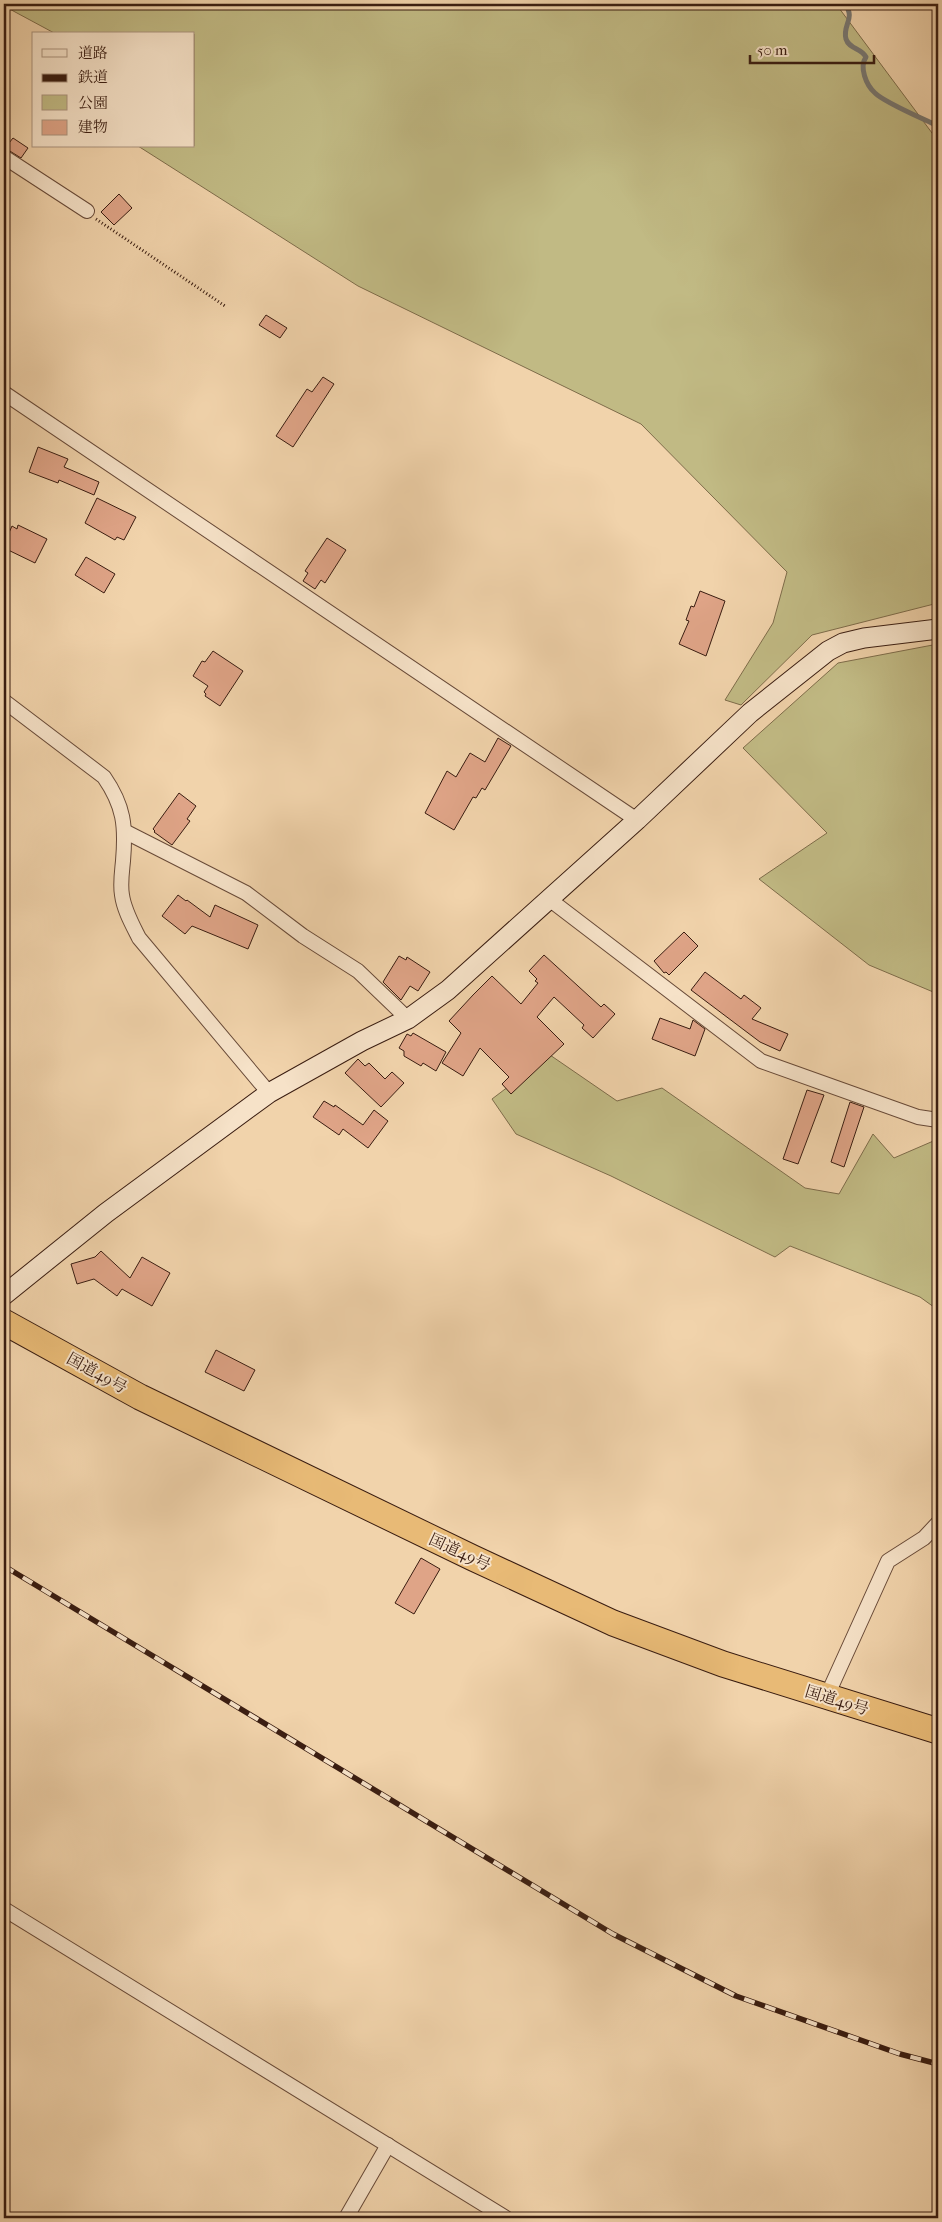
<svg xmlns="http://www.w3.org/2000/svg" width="942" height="2222" font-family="'IM FELL French Canon','Noto Serif JP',serif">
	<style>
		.green { fill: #c1ba84; stroke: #7e6c4a }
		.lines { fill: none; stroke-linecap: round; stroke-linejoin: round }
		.stream { stroke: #787873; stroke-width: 5 }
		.building { fill: #dfa487; stroke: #3a1d11 }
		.street-casing { stroke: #684a38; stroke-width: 16 }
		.secondary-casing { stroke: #3a1d11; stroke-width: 21 }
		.highway-casing { stroke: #3a1d11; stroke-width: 27 }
		.path { stroke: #3a1d11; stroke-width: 3; stroke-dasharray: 1 2.5; stroke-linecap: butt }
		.street { stroke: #f6e2c8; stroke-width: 14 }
		.secondary { stroke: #f6e2c8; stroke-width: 19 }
		.highway { stroke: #e8ba76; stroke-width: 25 }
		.rail-casing { stroke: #3a1d11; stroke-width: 5.5 }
		.rail { stroke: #f6e2c8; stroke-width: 4; stroke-dasharray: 11; stroke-linecap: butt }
		.labels { text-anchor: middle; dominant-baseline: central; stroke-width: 4; stroke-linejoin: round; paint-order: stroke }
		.street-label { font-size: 16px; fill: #3a1d11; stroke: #f6e2c8 }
	</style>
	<rect width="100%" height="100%" fill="#f1d3ab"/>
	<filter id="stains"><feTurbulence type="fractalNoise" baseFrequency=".004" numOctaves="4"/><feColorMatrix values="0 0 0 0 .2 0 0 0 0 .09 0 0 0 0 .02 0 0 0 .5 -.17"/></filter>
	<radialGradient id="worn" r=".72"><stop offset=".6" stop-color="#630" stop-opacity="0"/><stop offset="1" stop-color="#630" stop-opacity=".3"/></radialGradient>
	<g class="green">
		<path d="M4 4H836L938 141V603L812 635 741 705 725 700 773 623 787 572 641 424 358 286 138 146H194V34H56L4 6Z"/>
		<path d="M938 644V994L869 965 759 879 827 833 743 748 838 663Z"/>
		<path d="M550 1055 617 1101 662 1088 805 1188 839 1194 873 1134 894 1158 938 1139V1310L920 1297 790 1246 775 1257 611 1176 516 1134 492 1099Z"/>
	</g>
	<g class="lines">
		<path class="stream" d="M845 4C856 19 842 25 846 39 849 49 861 48 866 57 859 67 866 85 875 93 885 103 924 119 938 126"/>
	</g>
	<g class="building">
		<path d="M13 138 28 148 21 158 5 148Z"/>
		<path d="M119 194 132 208 114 225 101 212Z"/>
		<path d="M266 315 287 328 280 338 259 325Z"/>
		<path d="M323 377 334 384 293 447 276 436 307 389 312 392Z"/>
		<path d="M38 447 68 459 64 467 99 482 94 495 59 480 58 483 29 472Z"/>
		<path d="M97 498 136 517 124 540 117 537 115 540 85 523Z"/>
		<path d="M18 525 47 539 35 563 4 548V533L8 535 12 526 17 529Z"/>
		<path d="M327 538 346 550 325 583 321 580 315 589 303 581 308 573 305 571Z"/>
		<path d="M86 557 115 574 104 593 75 575Z"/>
		<path d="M700 591 725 601 706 656 679 644 689 621 686 620 691 606 694 607Z"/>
		<path d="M213 651 243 671 220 706 205 696 206 694 204 692 208 686 193 676 202 661 205 662Z"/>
		<path d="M498 738 511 746 485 790 482 788 476 798 473 797 454 830 425 813 447 771 456 777 470 753 485 762Z"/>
		<path d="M179 793 196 806 187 819 190 821 172 845 154 832 155 831 153 829Z"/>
		<path d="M178 895 186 901 187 900 210 917 215 905 258 925 248 949 192 926 185 934 162 916Z"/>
		<path d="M684 932 698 946 669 975 666 972 664 973 654 961Z"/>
		<path d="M544 955 601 1007 604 1004 615 1014 593 1038 582 1028 584 1025 554 997 537 1017 564 1044 511 1094 502 1084 509 1077 480 1048 463 1076 442 1063 461 1033 449 1021 473 995 492 976 521 1004 538 983 535 981 537 979 529 971Z"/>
		<path d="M399 956 406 960 407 957 430 972 418 991 410 986 401 1000 383 982Z"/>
		<path d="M705 972 741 999 744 995 761 1008 752 1019 788 1034 780 1051 760 1042 691 990Z"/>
		<path d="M660 1018 690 1029 693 1020 705 1029 695 1056 652 1039Z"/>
		<path d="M413 1033 446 1052 436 1071 423 1063 421 1066 404 1056V1051L399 1048 407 1034 411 1036Z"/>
		<path d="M358 1059 365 1066 369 1063 385 1079 392 1072 404 1083 381 1107 345 1073Z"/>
		<path d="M807 1090 824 1095 798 1164 783 1159Z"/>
		<path d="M324 1101 334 1107 335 1105 363 1125 374 1110 388 1121 368 1148 343 1129 339 1135 313 1117Z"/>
		<path d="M850 1102 864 1107 844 1167 831 1162Z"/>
		<path d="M101 1251 130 1278 142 1257 170 1273 152 1306 122 1289 117 1296 94 1279 77 1284 71 1264 95 1257Z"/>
		<path d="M216 1350 255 1370 244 1391 205 1372Z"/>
		<path d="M421 1558 440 1569 414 1614 395 1603Z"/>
	</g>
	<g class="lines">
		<g class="street-casing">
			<g id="street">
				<path d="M4 157 87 211"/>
				<path d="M4 393 637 820"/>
				<path d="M4 701 104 777C124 806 126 826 123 861 122 872 120 884 122 895 124 910 132 924 139 938L269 1093"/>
				<path d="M124 831 246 893 303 936 358 971 408 1019"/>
				<path d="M549 899 761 1061 918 1117 938 1120"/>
				<path d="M826 1698 888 1561 924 1538 938 1523"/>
				<path d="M4 1909 506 2218"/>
				<path d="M346 2218 388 2145"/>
			</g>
		</g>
		<g class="secondary-casing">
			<path id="secondary" d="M4 1295 106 1213 269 1093 362 1041 408 1019 448 990 637 820 750 713 828 651 843 643 864 638 938 629"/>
		</g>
		<g class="highway-casing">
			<path id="highway" d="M4 1322 140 1397 473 1558 613 1623 723 1664 938 1731"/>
		</g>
		<path class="path" d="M96 219 225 306"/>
		<use href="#street" class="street"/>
		<use href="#secondary" class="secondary"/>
		<use href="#highway" class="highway"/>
		<g class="rail-casing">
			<path id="rail" d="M4 1566 613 1934 736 1996 900 2054 938 2064"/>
		</g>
		<use href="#rail" class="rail"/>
	</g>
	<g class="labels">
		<g class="street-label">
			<text transform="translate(97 1373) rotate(29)">国道49号</text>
			<text transform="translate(460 1552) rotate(25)">国道49号</text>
			<text transform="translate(837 1700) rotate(17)">国道49号</text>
		</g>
	</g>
	<rect width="942" height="2222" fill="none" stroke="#f1d3ab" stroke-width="20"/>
	<rect x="5" y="5" width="932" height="2212" fill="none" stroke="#3a1d11" stroke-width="2.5"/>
	<rect x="10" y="10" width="922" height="2202" fill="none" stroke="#3a1d11"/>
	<rect x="32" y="32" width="162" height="115" fill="#f6e2c8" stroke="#ab937f"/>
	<rect x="42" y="49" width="25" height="8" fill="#f6e2c8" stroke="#ab937f"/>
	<text x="78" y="58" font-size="15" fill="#3a1d11">道路</text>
	<rect x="42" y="74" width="25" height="8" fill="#3a1d11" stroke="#ab937f"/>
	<text x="78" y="82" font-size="15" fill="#3a1d11">鉄道</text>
	<rect x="42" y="95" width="25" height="15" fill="#c1ba84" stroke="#ab937f"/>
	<text x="78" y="108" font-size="15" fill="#3a1d11">公園</text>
	<rect x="42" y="120" width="25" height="15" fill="#dfa487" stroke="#ab937f"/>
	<text x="78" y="132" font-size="15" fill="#3a1d11">建物</text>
	<path d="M750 55v8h124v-8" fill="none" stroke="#3a1d11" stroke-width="2.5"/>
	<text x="757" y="55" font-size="15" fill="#3a1d11" stroke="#f6e2c8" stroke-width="4" paint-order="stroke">50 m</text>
	<rect width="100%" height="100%" filter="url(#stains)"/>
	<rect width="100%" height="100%" fill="url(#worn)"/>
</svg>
